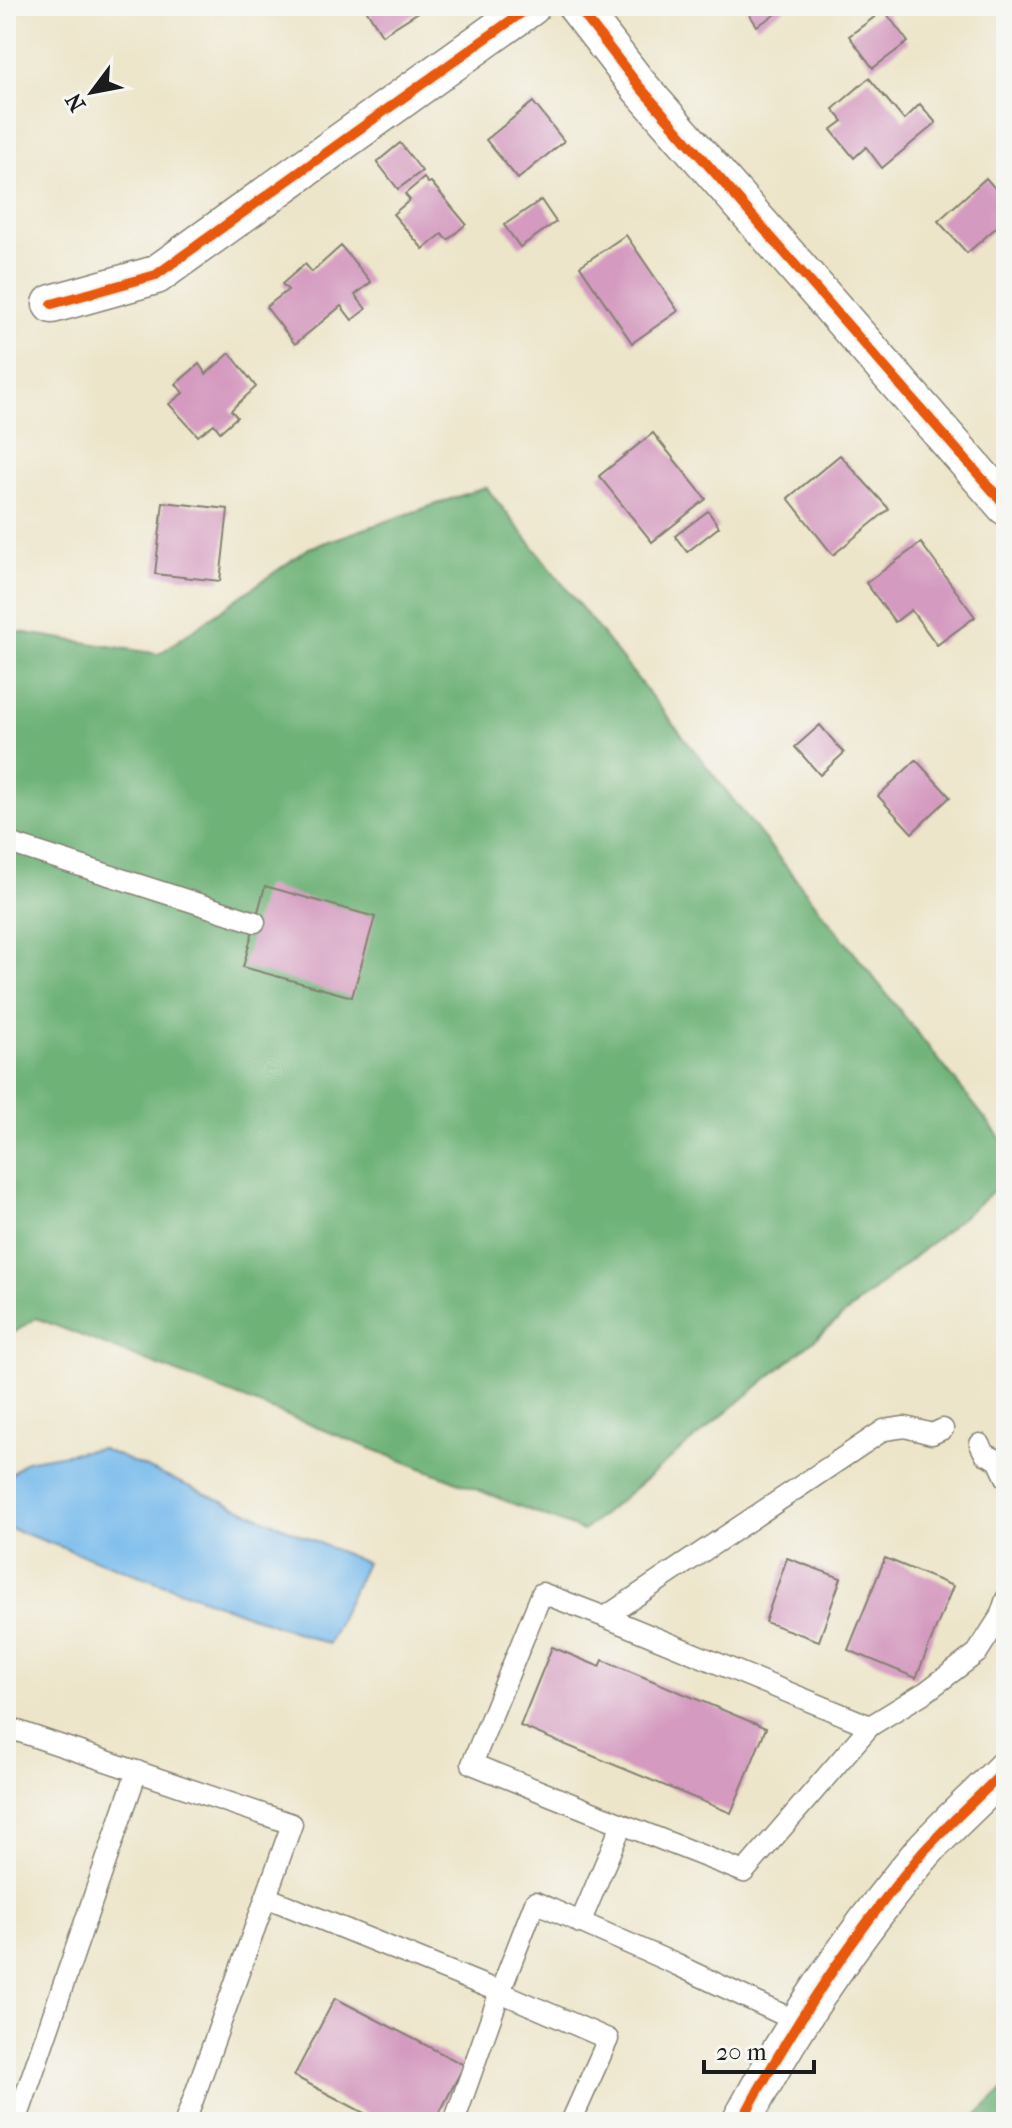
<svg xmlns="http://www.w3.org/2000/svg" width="1012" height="2128" font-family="'IM FELL French Canon',serif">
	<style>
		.forest { fill: #6eb278; stroke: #45674a; stroke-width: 2 }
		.water { fill: #76baec; stroke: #496b84; stroke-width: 2 }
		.building { fill: #d49abf }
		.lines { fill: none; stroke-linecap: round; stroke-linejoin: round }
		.lane-casing { stroke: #848072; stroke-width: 23 }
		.street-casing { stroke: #848072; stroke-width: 41 }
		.lane { stroke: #fff; stroke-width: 20 }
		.street { stroke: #fff; stroke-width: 38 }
		.cycleway-casing { stroke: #f6f6f2; stroke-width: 15 }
		.cycleway { stroke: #e8590c; stroke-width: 10 }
	</style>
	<rect width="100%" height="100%" fill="#f6f6f2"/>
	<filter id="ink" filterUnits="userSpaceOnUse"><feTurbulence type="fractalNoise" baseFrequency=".0125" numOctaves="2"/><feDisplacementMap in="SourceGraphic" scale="16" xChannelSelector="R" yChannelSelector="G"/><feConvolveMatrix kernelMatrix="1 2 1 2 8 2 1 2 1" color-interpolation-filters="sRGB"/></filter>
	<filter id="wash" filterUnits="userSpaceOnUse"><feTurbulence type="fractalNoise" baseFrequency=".006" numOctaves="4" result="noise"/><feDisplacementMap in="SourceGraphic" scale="32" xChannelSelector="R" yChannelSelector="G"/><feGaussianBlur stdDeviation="1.8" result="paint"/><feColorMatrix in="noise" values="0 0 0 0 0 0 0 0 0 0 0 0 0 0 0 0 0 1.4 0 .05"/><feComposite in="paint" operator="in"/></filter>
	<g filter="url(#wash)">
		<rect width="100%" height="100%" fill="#ede5c9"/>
		<g class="forest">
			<path d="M486 487 1006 1145V1181L583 1531 36 1318 6 1338V630L159 654 309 548Z"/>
			<path d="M1006 2087V2122H970Z"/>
		</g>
		<path class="water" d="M100 1448 366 1563 328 1644 6 1527V1479L26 1461Z"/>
		<g id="blocks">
			<g class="building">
				<path d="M364 6H428L382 35Z"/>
				<path d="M744 6H789L757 26Z"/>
				<path d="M884 10 908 42 873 68 849 36Z"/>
				<path d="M869 78 904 120 920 104 936 123 882 168 866 147 854 158 831 130 843 121 833 109Z"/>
				<path d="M533 102 564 141 518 179 486 140Z"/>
				<path d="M400 143 422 171 398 189 377 162Z"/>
				<path d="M424 178 428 183 431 182 466 224 448 240 442 234 423 249 393 214 410 200 405 194Z"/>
				<path d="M986 178 1006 201V219L967 253 938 221Z"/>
				<path d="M541 200 556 222 520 247 504 225Z"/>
				<path d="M626 235 678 311 632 343 580 266Z"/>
				<path d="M341 246 371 282 355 295 366 309 352 320 341 306 295 344 266 307 288 290 282 284 305 264 312 272Z"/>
				<path d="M230 353 256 387 231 410 237 417 220 432 214 424 198 436 169 404 183 393 176 384 199 364 206 374Z"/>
				<path d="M653 433 706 499 652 542 599 476Z"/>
				<path d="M840 455 889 509 833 555 788 498Z"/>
				<path d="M163 502 228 509 220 581 155 574Z"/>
				<path d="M708 511 719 527 687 552 675 536Z"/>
				<path d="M921 543 975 617 937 645 911 610 895 622 866 583Z"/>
				<path d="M820 725 844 753 820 775 795 747Z"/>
				<path d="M916 760 950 797 912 833 878 796Z"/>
				<path d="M265 886 375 917 352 997 243 967Z"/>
				<path d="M787 1558 841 1578 819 1641 765 1622Z"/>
				<path d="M885 1558 953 1586 916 1678 848 1650Z"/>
				<path d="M552 1647 600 1667 603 1660 766 1728 731 1813 520 1726Z"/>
				<path d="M335 1998 464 2065 435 2122H381L294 2076Z"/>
			</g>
		</g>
	</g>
	<g filter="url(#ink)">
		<use href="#blocks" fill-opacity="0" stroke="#848072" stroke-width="2"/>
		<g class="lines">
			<g class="lane-casing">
				<g id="lane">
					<path d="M6 842 255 922"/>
					<path d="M980 1444 985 1454 998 1460 1006 1477"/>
					<path d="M605 1617 870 1726"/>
					<path d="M6 1727 292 1824 266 1897"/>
					<path d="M622 1824 472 1764 542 1593 605 1617 884 1430 905 1427 932 1434 943 1429"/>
					<path d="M580 1923 622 1824 744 1872 870 1726 927 1691 977 1653 1000 1617 1006 1599"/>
					<path d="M16 2122 137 1771"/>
					<path d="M185 2122 266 1897 500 1992 535 1902 675 1964 798 2022"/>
					<path d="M454 2122 500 1992 608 2039 571 2122"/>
				</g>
			</g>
			<g class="street-casing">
				<g id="street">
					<path d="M577 6 638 85 1006 506"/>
					<path d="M52 304 156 275 531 6"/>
					<path d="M741 2122C792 2026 853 1935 923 1852 949 1823 979 1797 1006 1769"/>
				</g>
			</g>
			<use href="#lane" class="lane"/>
			<use href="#street" class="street"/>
			<g class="cycleway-casing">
				<g id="cycleway">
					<path d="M577 6 638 85 1006 506"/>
					<path d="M52 304 156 275 531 6"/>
					<path d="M741 2122C792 2026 853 1935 923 1852 949 1823 979 1797 1006 1769"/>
				</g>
			</g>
			<use href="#cycleway" class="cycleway"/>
		</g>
	</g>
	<rect width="1012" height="2128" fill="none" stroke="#f6f6f2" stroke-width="32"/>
	<g transform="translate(92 92) rotate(238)" stroke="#f6f6f2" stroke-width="6" paint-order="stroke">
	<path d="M0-6L14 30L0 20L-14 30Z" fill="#1c1c1c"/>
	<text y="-12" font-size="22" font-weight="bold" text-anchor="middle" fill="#1c1c1c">N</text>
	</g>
	<path d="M704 2060v12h110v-12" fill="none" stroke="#1c1c1c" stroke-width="4"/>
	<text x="716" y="2060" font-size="24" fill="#1c1c1c" stroke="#f6f6f2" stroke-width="6" paint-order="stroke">20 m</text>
</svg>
